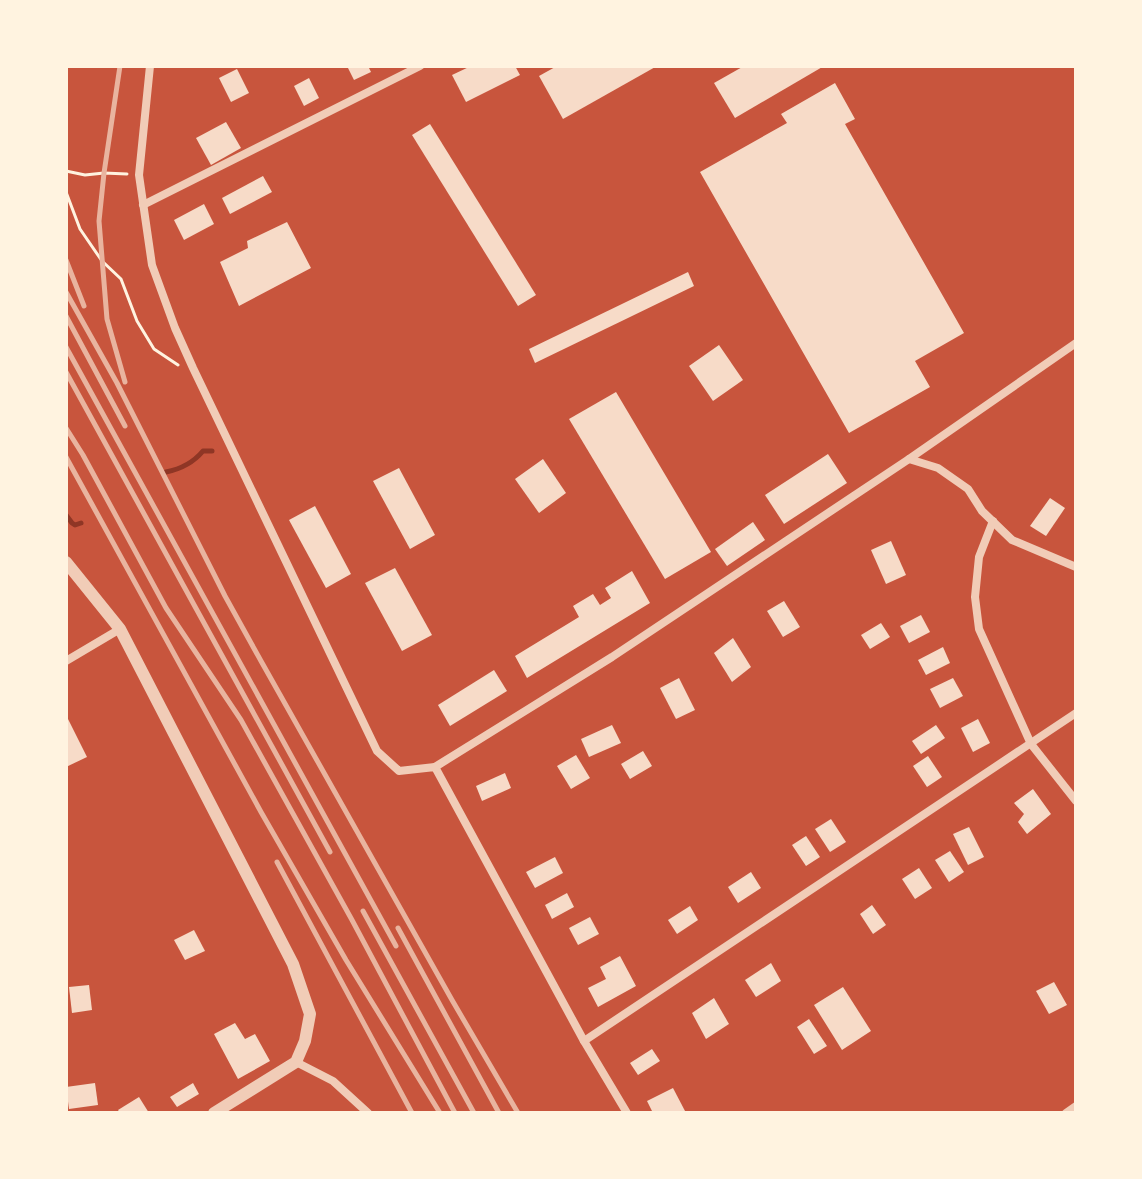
<svg xmlns="http://www.w3.org/2000/svg" width="1142" height="1179" font-family="Ubuntu,sans-serif">
	<style>
		.lines { fill: none; stroke-linecap: round; stroke-linejoin: round }
		.stream { stroke: #8f3625; stroke-width: 5 }
		.building { fill: #f7dbc8 }
		.path { stroke: #fff3e0; stroke-width: 3 }
		.minor { stroke: #f1ccb7; stroke-width: 8 }
		.tertiary { stroke: #f1ccb7; stroke-width: 12 }
		.rail { stroke: #e9b49f; stroke-width: 5 }
	</style>
	<rect width="100%" height="100%" fill="#c8553d"/>
	<g class="lines">
		<g class="stream">
			<path d="M166 472C181 469 193 463 203 451H212"/>
			<path d="M66 515 72 523 75 525 81 523"/>
		</g>
	</g>
	<g class="building">
		<path d="M347 66H368L371 72 354 80Z"/>
		<path d="M471 66H515L520 75 466 102 452 75Z"/>
		<path d="M557 66H657L563 119 539 76Z"/>
		<path d="M744 66H824L735 118 714 83Z"/>
		<path d="M237 69 249 93 231 102 219 78Z"/>
		<path d="M309 78 319 98 304 106 294 86Z"/>
		<path d="M835 83 855 119 845 124 964 333 915 361 930 387 849 433 700 172 787 123 781 114Z"/>
		<path d="M226 122 241 148 211 165 196 138Z"/>
		<path d="M430 124 536 295 518 306 412 135Z"/>
		<path d="M263 176 272 192 230 214 222 198Z"/>
		<path d="M204 204 214 224 184 240 174 220Z"/>
		<path d="M287 222 311 268 239 306 220 262 248 248 247 241Z"/>
		<path d="M688 272 694 286 535 363 529 349Z"/>
		<path d="M719 345 743 380 713 401 689 366Z"/>
		<path d="M616 392 711 552 665 579 569 419Z"/>
		<path d="M828 454 847 483 784 524 765 495Z"/>
		<path d="M543 459 566 493 539 513 515 479Z"/>
		<path d="M399 468 435 535 410 549 373 481Z"/>
		<path d="M1050 498 1065 508 1046 536 1030 526Z"/>
		<path d="M315 506 351 574 326 588 289 520Z"/>
		<path d="M753 522 765 540 727 566 715 549Z"/>
		<path d="M891 541 906 575 886 584 871 550Z"/>
		<path d="M395 568 432 635 402 651 365 583Z"/>
		<path d="M632 571 650 603 527 678 515 656 579 617 573 606 593 594 600 605 611 598 605 588Z"/>
		<path d="M784 601 800 627 783 637 767 611Z"/>
		<path d="M921 615 930 632 909 643 900 626Z"/>
		<path d="M881 623 890 637 870 649 861 635Z"/>
		<path d="M733 638 751 667 732 682 714 653Z"/>
		<path d="M943 647 950 663 926 675 918 660Z"/>
		<path d="M494 670 507 691 450 726 438 705Z"/>
		<path d="M679 678 695 710 676 719 660 688Z"/>
		<path d="M953 678 963 696 940 708 930 689Z"/>
		<path d="M68 719 87 757 66 767V720Z"/>
		<path d="M978 719 990 743 973 752 961 728Z"/>
		<path d="M612 725 621 743 589 757 581 739Z"/>
		<path d="M936 725 945 738 921 754 912 741Z"/>
		<path d="M643 751 652 766 630 779 621 764Z"/>
		<path d="M576 755 590 778 571 789 557 766Z"/>
		<path d="M928 756 942 777 927 787 913 766Z"/>
		<path d="M505 773 511 788 482 801 476 786Z"/>
		<path d="M1033 789 1051 814 1027 834 1018 822 1024 814 1014 803Z"/>
		<path d="M831 819 846 842 830 852 815 829Z"/>
		<path d="M969 827 984 857 968 865 953 834Z"/>
		<path d="M806 836 820 857 806 866 792 845Z"/>
		<path d="M950 851 964 872 949 882 935 860Z"/>
		<path d="M555 857 563 873 535 888 526 872Z"/>
		<path d="M919 868 932 888 915 899 902 879Z"/>
		<path d="M751 872 761 888 738 903 728 887Z"/>
		<path d="M567 893 574 907 552 919 545 905Z"/>
		<path d="M872 905 886 925 873 934 860 914Z"/>
		<path d="M690 906 698 920 677 934 668 920Z"/>
		<path d="M590 917 599 934 578 945 569 928Z"/>
		<path d="M194 930 205 951 185 960 174 940Z"/>
		<path d="M620 956 636 986 598 1007 588 988 606 979 600 967Z"/>
		<path d="M771 963 781 981 756 997 745 980Z"/>
		<path d="M1054 982 1067 1005 1049 1014 1036 991Z"/>
		<path d="M89 985 92 1010 72 1013 69 987Z"/>
		<path d="M843 987 871 1031 842 1050 814 1005Z"/>
		<path d="M714 998 729 1024 706 1039 692 1013Z"/>
		<path d="M809 1019 827 1046 814 1054 797 1027Z"/>
		<path d="M235 1023 245 1039 255 1034 270 1061 238 1079 214 1034Z"/>
		<path d="M652 1049 660 1061 638 1075 630 1063Z"/>
		<path d="M95 1083 98 1105 69 1109 66 1087Z"/>
		<path d="M193 1083 199 1094 177 1107 170 1097Z"/>
		<path d="M673 1088 685 1111 682 1113H653L647 1101Z"/>
		<path d="M139 1097 149 1113H120L118 1110Z"/>
	</g>
	<g class="lines">
		<g class="path">
			<path d="M66 171 85 175 104 173 127 174"/>
			<path d="M66 192 80 229 102 261 121 279 137 321 154 349 178 365"/>
		</g>
		<g class="minor">
			<path d="M150 66 139 175 152 265 175 328 193 368 377 751 399 771 435 767 584 1041 627 1113"/>
			<path d="M143 205 420 66"/>
			<path d="M909 459 1076 343"/>
			<path d="M993 521 979 557 975 597 979 629 1031 744 1076 801"/>
			<path d="M66 661 120 629"/>
			<path d="M435 767 612 657 909 459 938 468 968 489 982 511 1012 540 1076 567"/>
			<path d="M584 1041 1076 713"/>
			<path d="M296 1062 333 1081 368 1113"/>
			<path d="M1066 1113 1076 1106"/>
		</g>
		<path class="tertiary" d="M66 562 120 629 293 964 310 1014 305 1041 296 1062 214 1113"/>
		<g class="rail">
			<path d="M120 66 104 173 99 221 107 319 125 382"/>
			<path d="M66 260 84 306"/>
			<path d="M66 292 117 383 225 596 261 661 452 1000 518 1113"/>
			<path d="M66 316 125 426"/>
			<path d="M66 347 396 946"/>
			<path d="M66 372 330 852"/>
			<path d="M66 428 83 455 166 608 241 720 352 920 455 1113"/>
			<path d="M66 457 261 812 346 960 440 1113"/>
			<path d="M277 862 412 1113"/>
			<path d="M363 911 474 1113"/>
			<path d="M398 928 499 1113"/>
		</g>
	</g>
	<rect width="1142" height="1179" fill="none" stroke="#fff3e0" stroke-width="136"/>
</svg>
